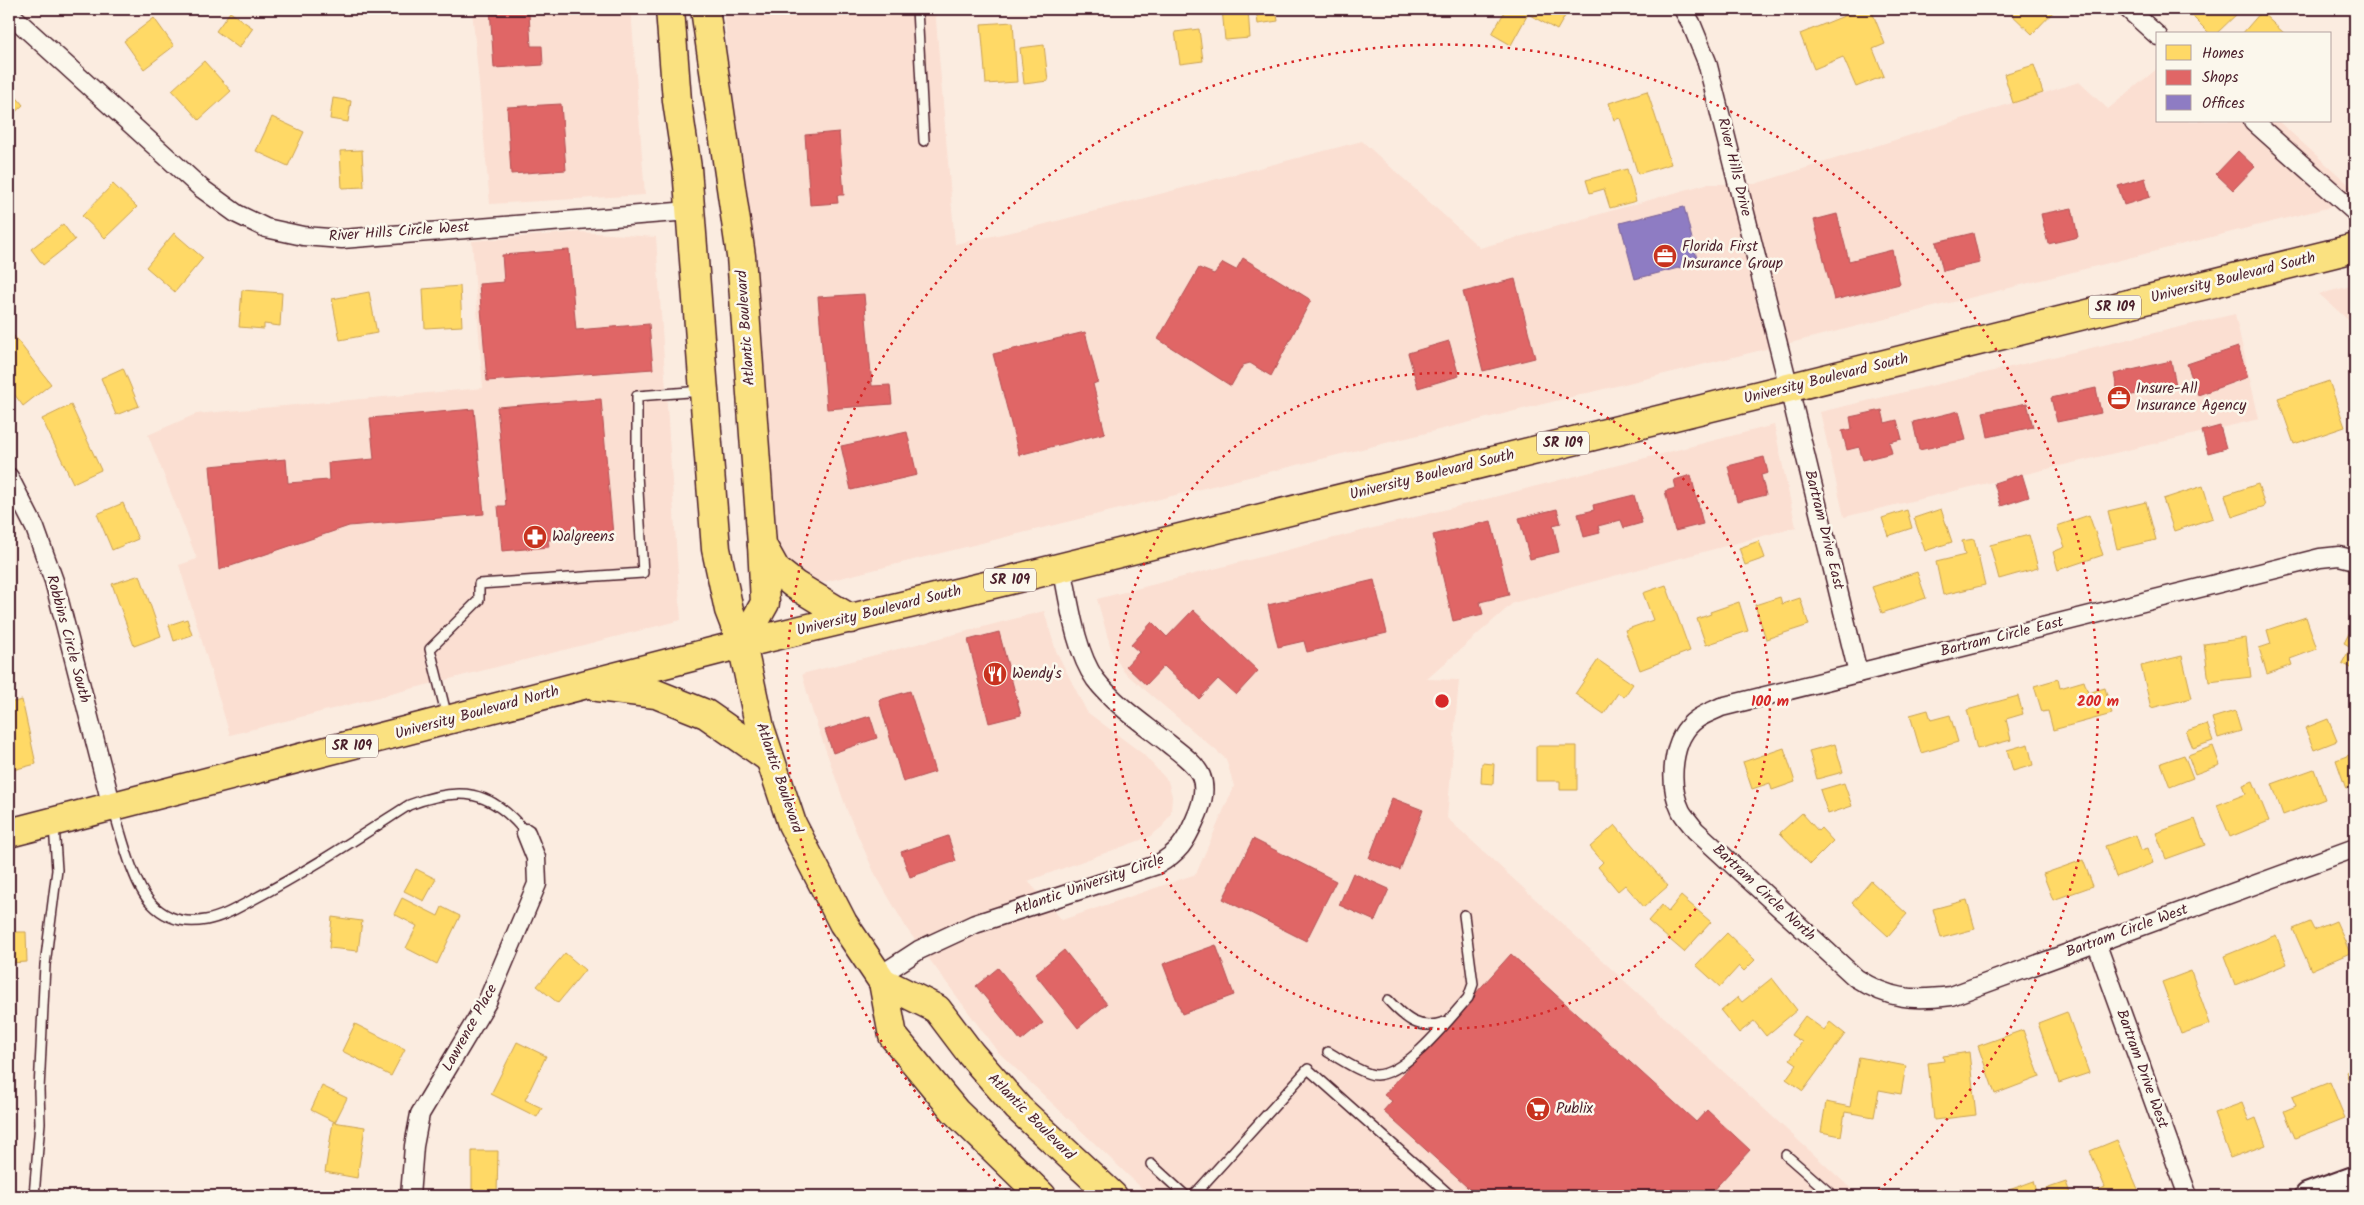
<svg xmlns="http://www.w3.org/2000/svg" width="2364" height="1205" font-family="Kalam,sans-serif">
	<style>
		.built { fill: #fbdfd2 }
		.homes { fill: #ffd966; stroke: #c9a154 }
		.shops { fill: #e06666; stroke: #b35154 }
		.offices { fill: #8e7cc3; stroke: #7a6095 }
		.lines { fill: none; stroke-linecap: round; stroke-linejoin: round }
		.lane-casing { stroke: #4a1f2b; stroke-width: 12 }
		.street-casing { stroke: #4a1f2b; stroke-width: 21 }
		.secondary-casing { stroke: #4a1f2b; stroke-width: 29 }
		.primary-casing { stroke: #4a1f2b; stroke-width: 31 }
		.lane { stroke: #fbf7ec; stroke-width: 9 }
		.street { stroke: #fbf7ec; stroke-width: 18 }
		.secondary { stroke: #fbf7ec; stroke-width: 25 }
		.primary { stroke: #fae180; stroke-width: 28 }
		.ring { fill: none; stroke: #d62828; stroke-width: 2.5; stroke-dasharray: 2.5 5 }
		.labels { text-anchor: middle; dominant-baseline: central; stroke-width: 5; stroke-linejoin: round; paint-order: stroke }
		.shield { fill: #fbf7ec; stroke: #7f6065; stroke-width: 1 }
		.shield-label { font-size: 14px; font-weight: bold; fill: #4a1f2b }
		.street-label { font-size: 15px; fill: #4a1f2b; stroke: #fbf7ec }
		.poi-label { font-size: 15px; fill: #4a1f2b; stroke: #fbf7ec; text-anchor: start }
		.centre { fill: #d62828; stroke: #fbf7ec; stroke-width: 2.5 }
		.ring-label { font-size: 15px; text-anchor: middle; font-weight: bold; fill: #d62828; stroke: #fbf7ec; stroke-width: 5; stroke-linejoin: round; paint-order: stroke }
	</style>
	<rect width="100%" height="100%" fill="#fbece0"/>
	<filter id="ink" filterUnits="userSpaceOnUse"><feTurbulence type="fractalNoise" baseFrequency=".02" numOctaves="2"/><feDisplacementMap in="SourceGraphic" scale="10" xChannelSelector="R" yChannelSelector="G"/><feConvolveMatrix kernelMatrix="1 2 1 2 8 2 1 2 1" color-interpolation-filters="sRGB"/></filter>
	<g filter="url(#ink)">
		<g class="built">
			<path d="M472 9H631L645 195 490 204Z"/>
			<path d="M724 9H935L955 244 1034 227 1362 141 1480 248 1706 184H1755L2079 82 2108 109 2158 68V121H2278L2355 190V201L1798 341 784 592 771 516 754 365Z"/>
			<path d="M579 232 656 237 681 620 230 735 179 565 197 559 148 435 196 414 483 388 472 241Z"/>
			<path d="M2355 285V326L2319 294Z"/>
			<path d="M2235 314 2259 419 1844 517 1820 412Z"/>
			<path d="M1774 425 1796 527 1513 603 1427 679 1459 680 1447 818 1859 1196H1150L997 1051 907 929 874 872 848 813 813 714 802 674 1044 611 1056 651 1087 712 1143 754 1168 781 1172 796 1171 813 1162 827 1149 837 1028 881 1062 920 1196 874 1234 786 1226 759 1124 672 1112 652 1097 599Z"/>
		</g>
		<g class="homes">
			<path d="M1222 9H1248L1250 38 1225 40Z"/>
			<path d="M1256 9H1276L1278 21 1258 24Z"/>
			<path d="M1506 9H1569L1557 30 1528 14 1511 45 1492 34Z"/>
			<path d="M1861 9H1871L1885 44 1873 49 1884 76 1856 87 1843 57 1814 69 1800 34Z"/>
			<path d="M2006 9H2056L2032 34Z"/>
			<path d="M2185 9H2242L2216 34H2210Z"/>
			<path d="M230 12 253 28 239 48 216 31Z"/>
			<path d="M2261 12 2285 34H2242Z"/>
			<path d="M154 18 174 46 144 69 124 41Z"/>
			<path d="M1013 22 1017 82 986 84 981 24Z"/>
			<path d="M1199 29 1203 61 1180 64 1175 32Z"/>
			<path d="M1044 45 1048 81 1024 84 1020 48Z"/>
			<path d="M204 61 231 91 199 120 172 90Z"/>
			<path d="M2034 65 2043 93 2013 103 2004 74Z"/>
			<path d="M9 88 23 105 9 118Z"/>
			<path d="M1647 91 1671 164 1638 174 1620 118 1614 120 1609 103Z"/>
			<path d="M333 98 351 101 348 122 330 119Z"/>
			<path d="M272 117 304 132 288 166 256 151Z"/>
			<path d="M362 150 364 187 342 188 340 151Z"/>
			<path d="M1627 169 1636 201 1610 208 1604 189 1590 193 1586 180Z"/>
			<path d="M113 184 137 207 105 238 82 216Z"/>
			<path d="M63 224 75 240 43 265 31 249Z"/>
			<path d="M174 233 203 258 175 292 146 267Z"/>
			<path d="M460 286 462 326 425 328 423 289Z"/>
			<path d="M242 290 282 293 280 326 264 324V329L239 327Z"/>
			<path d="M369 292 377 333 340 340 332 299Z"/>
			<path d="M11 332 51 384 23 406 9 387V334Z"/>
			<path d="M123 368 139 406 116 415 101 378Z"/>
			<path d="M2329 381 2345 427 2294 444 2278 398Z"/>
			<path d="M71 405 101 470 73 483 42 419Z"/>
			<path d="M2258 484 2265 506 2232 517 2225 495Z"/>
			<path d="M2203 486 2213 518 2174 531 2163 499Z"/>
			<path d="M2146 502 2156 540 2117 549 2108 511Z"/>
			<path d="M123 503 138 539 112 550 97 514Z"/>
			<path d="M1941 509 1952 542 1925 551 1914 518Z"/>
			<path d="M1907 510 1912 528 1888 536 1882 518Z"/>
			<path d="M2089 515 2103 555 2058 570 2053 552 2065 547 2057 526Z"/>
			<path d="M2029 535 2038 568 1999 579 1990 545Z"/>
			<path d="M1974 539 1985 585 1943 595 1936 562 1965 555 1962 541Z"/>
			<path d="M1759 541 1765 558 1745 565 1739 548Z"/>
			<path d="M1917 572 1926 598 1882 613 1872 587Z"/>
			<path d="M140 575 161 636 134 646 112 584Z"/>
			<path d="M1666 585 1690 651 1640 670 1625 630 1653 620 1643 593Z"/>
			<path d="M1780 597 1782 604 1800 598 1809 625 1766 639 1755 605Z"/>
			<path d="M1739 602 1748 631 1706 645 1697 619 1711 614 1710 612Z"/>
			<path d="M2306 617 2317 649 2290 659 2292 665 2267 674 2259 648 2271 644 2267 630Z"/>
			<path d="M187 619 192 635 174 641 169 625Z"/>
			<path d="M2352 628 2355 630V670L2342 663 2351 647 2344 643Z"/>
			<path d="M2246 638 2251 677 2209 682 2204 644Z"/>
			<path d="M2182 656 2192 698 2151 708 2141 666Z"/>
			<path d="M1598 660 1633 684 1624 697 1618 693 1604 714 1575 694Z"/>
			<path d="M2058 679 2060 688 2084 681 2088 693 2105 688 2112 714 2053 730 2048 711 2042 712 2034 686Z"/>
			<path d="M2018 696 2023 714 2006 719 2011 740 1977 749 1967 710Z"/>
			<path d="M22 700 36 764 9 771V703Z"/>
			<path d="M1928 710 1931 720 1950 715 1958 742 1921 753 1910 715Z"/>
			<path d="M2235 711 2241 731 2218 738 2212 718Z"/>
			<path d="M2328 719 2337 741 2314 750 2305 728Z"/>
			<path d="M2207 724 2213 741 2193 748 2186 731Z"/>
			<path d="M1835 744 1843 772 1817 779 1809 751Z"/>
			<path d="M2028 744 2033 765 2013 771 2007 750Z"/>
			<path d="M1536 746H1577V790H1560V781H1536Z"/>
			<path d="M2213 746 2220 765 2195 774 2188 755Z"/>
			<path d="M1784 748 1795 782 1772 790 1770 783 1752 789 1743 762Z"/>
			<path d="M2355 753V785L2346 789 2336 760Z"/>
			<path d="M2184 755 2193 778 2170 787 2161 763Z"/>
			<path d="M1482 763 1494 764 1493 784 1481 783Z"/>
			<path d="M2314 769 2325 799 2283 815 2272 784Z"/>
			<path d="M2253 781 2269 821 2230 837 2217 805 2246 794 2243 785Z"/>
			<path d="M1844 783 1852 806 1828 814 1820 790Z"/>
			<path d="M1802 813 1818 831 1821 828 1833 841 1810 864 1780 833Z"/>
			<path d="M2195 819 2205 845 2166 859 2156 833Z"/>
			<path d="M1615 825 1668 886 1644 907 1625 885 1618 891 1598 867 1603 862 1590 847Z"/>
			<path d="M2136 835 2141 850 2148 848 2153 863 2116 877 2105 846Z"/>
			<path d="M2083 860 2093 886 2053 900 2043 874Z"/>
			<path d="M416 869 436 879 424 901 404 891Z"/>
			<path d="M1871 881 1907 914 1888 936 1852 903Z"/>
			<path d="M1681 896 1711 922 1684 952 1648 921 1662 905 1668 912Z"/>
			<path d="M402 898 438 916 442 907 460 916 437 964 406 948 417 926 394 914Z"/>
			<path d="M1967 900 1975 929 1941 938 1933 909Z"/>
			<path d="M332 917 362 921 358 951 329 948Z"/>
			<path d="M2336 921 2350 953 2311 970 2293 929 2310 922 2314 930Z"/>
			<path d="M9 932H26L27 962 9 963Z"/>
			<path d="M1727 933 1755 960 1744 971 1739 966 1720 987 1696 965Z"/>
			<path d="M2276 935 2287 964 2235 985 2224 956Z"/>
			<path d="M565 953 585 970 558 1003 537 986Z"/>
			<path d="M2191 971 2210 1024 2181 1034 2162 982Z"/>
			<path d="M1772 978 1797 1010 1766 1036 1754 1021 1739 1033 1721 1011 1738 997 1742 1002Z"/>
			<path d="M2067 1012 2089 1073 2059 1083 2038 1023Z"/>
			<path d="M1805 1016 1824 1030 1830 1022 1845 1034 1803 1091 1786 1079 1797 1064 1790 1059 1802 1042 1791 1035Z"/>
			<path d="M355 1024 405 1049 391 1076 342 1051Z"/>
			<path d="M2023 1030 2040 1077 1995 1094 1978 1046Z"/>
			<path d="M517 1042 546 1056 525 1100 542 1108 537 1117 491 1094Z"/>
			<path d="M1969 1052 1976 1115 1934 1120 1928 1063 1944 1061 1943 1056Z"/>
			<path d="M1859 1057 1906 1066 1901 1094 1879 1090 1874 1117 1845 1112 1841 1136 1821 1132 1826 1102 1850 1107Z"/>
			<path d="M2355 1068V1098L2346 1072Z"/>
			<path d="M2330 1082 2345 1118 2295 1138 2284 1111 2296 1106 2292 1097Z"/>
			<path d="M322 1086 347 1098 335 1122 311 1110Z"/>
			<path d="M2242 1103 2249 1121 2256 1118 2266 1145 2230 1158 2214 1113Z"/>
			<path d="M333 1122 365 1127 357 1178 325 1172Z"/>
			<path d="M2117 1140 2141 1196H2086L2105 1187 2090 1151Z"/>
			<path d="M472 1151H498L497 1196H472Z"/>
			<path d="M2034 1181 2037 1192 2066 1182 2071 1196H2011L2009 1190Z"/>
		</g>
		<g class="shops">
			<path d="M490 9H540V14H529L531 46H542L543 65 494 68Z"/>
			<path d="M775 9H819L820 13 775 16Z"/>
			<path d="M561 104 566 170 511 174 507 107Z"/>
			<path d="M839 132 844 195H837L838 203 810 205 805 135Z"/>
			<path d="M2238 151 2255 167 2233 190 2216 174Z"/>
			<path d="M2145 178 2150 197 2124 205 2118 186Z"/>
			<path d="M2072 208 2078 237 2048 244 2041 214Z"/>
			<path d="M1837 214 1849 261 1892 250 1900 284 1834 300 1814 220Z"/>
			<path d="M1973 233 1980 263 1943 271 1936 242Z"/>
			<path d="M569 250 576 330 649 324 653 369 487 381 479 284 504 282 502 255Z"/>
			<path d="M1243 258 1311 300 1271 376 1250 363 1243 365 1231 386 1158 339 1199 268 1214 274 1223 263 1236 270Z"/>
			<path d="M1515 279 1535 358 1483 371 1463 292Z"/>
			<path d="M864 294 872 386 890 385 892 404 827 409 818 297Z"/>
			<path d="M1085 332 1098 382 1093 384 1105 433 1019 455 993 354Z"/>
			<path d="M1449 341 1459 376 1418 388 1408 353Z"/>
			<path d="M2238 347 2248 377 2198 395 2187 364Z"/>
			<path d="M2171 361 2176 385 2119 398 2114 374Z"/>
			<path d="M2096 388 2101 413 2057 422 2051 398Z"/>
			<path d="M601 399 613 535 548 540 549 547 502 551 498 506H506L497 407Z"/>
			<path d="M2027 403 2033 427 1988 437 1983 412Z"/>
			<path d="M474 409 484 514 349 526 219 570 210 466 286 459 288 483 329 480 328 463 374 459 370 418Z"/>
			<path d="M1882 410 1885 423 1897 420 1902 439 1889 442 1892 453 1863 460 1859 447 1847 450 1842 431 1852 429 1850 417Z"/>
			<path d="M1959 411 1966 440 1919 450 1913 422Z"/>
			<path d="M2220 426 2226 448 2208 453 2202 431Z"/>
			<path d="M907 432 917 475 851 490 841 446Z"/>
			<path d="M1764 457 1768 473 1761 475 1766 495 1737 502 1728 466Z"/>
			<path d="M2022 474 2029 497 2001 506 1994 483Z"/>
			<path d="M1691 475 1703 524 1675 531 1665 491 1676 488 1674 480Z"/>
			<path d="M1634 495 1642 523 1624 528 1621 520 1598 526 1600 533 1584 537 1578 514 1594 510 1593 505Z"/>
			<path d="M1557 509 1561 523 1553 525 1559 552 1530 559 1519 518Z"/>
			<path d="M1491 521 1509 595 1480 602 1483 614 1453 621 1433 535Z"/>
			<path d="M1374 580 1387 633 1307 652 1304 641 1278 647 1268 605Z"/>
			<path d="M1193 610 1258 671 1236 695 1218 679 1199 699 1164 666 1146 685 1126 666 1139 652 1131 645 1152 622 1167 637Z"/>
			<path d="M999 632 1021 715 989 723 968 640Z"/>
			<path d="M910 691 935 772 903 782 879 700Z"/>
			<path d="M870 716 877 738 833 753 825 730Z"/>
			<path d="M1392 798 1423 810 1400 870 1369 858Z"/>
			<path d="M948 836 956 861 910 877 901 852Z"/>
			<path d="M1253 839 1336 881 1306 941 1223 899Z"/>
			<path d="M1353 873 1389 889 1375 921 1339 905Z"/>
			<path d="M1216 945 1234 995 1182 1014 1163 964Z"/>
			<path d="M1064 950 1107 1004 1078 1028 1035 974Z"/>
			<path d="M1511 954 1696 1122 1707 1110 1750 1150 1708 1196H1477L1383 1111 1392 1101 1384 1095Z"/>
			<path d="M998 968 1043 1023 1021 1041 976 986Z"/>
		</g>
		<path class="offices" d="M1684 207 1698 263 1635 279 1620 223Z"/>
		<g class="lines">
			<g class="lane-casing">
				<g id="lane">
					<path d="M917 9 924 141"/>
					<path d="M447 717 430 649 479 600V584L643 573 637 474V396L702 391"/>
					<path d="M113 808C121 833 133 885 151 903 165 918 184 924 206 920 223 917 239 907 254 899 308 871 359 837 409 805 459 786 491 789 526 833"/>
					<path d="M1388 1000C1406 1019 1418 1031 1445 1022"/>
					<path d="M1328 1052C1339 1058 1364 1075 1376 1075 1406 1075 1448 1020 1468 998L1473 984 1464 915"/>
					<path d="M1786 1155 1833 1196"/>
					<path d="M1151 1164 1186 1196"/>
					<path d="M34 1196 40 1123 39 1090 45 965 57 870 54 825"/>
					<path d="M1193 1196 1308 1069 1451 1196"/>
				</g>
			</g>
			<g class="street-casing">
				<g id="street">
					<path d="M1683 9 1691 23 1707 62 1789 388 1858 673"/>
					<path d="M2128 9 2158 36"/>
					<path d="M9 13 201 188 237 214 266 228 303 236 342 239 689 211"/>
					<path d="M2253 121 2355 212"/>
					<path d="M9 477 35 528 54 581 112 807"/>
					<path d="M2355 560 2339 556 2320 558 1721 707C1713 711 1704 714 1697 719 1671 737 1668 784 1681 811 1685 818 1691 824 1695 830L1856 978C1889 999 1912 1001 1951 996L2355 848"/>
					<path d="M2096 942 2188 1196"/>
					<path d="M879 976 919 950 975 924 1157 865C1179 852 1185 843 1195 820 1201 807 1207 791 1201 776 1195 763 1180 753 1169 744 1144 724 1115 705 1095 679 1075 651 1069 600 1062 567"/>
					<path d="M410 1196 414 1146 420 1114 487 1002 537 884 536 858 526 833"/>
				</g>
			</g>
			<g class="secondary-casing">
				<path id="secondary" d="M2308 1196 2355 1179"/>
			</g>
			<g class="primary-casing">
				<g id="primary">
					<path d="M670 9 677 101 687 168 716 549 729 610 742 644 760 728 792 824 843 923 883 982 893 1036 955 1111 1042 1196"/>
					<path d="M705 9 741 256 762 545 765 603 742 644"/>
					<path d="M762 545 776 570 795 585 851 619"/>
					<path d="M598 687 656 694 706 714 769 758"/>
					<path d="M9 833 742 644 1002 582 2355 248"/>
					<path d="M883 982 937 1009 971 1054 1018 1108 1113 1196"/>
				</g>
			</g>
			<use href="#lane" class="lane"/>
			<use href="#street" class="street"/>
			<use href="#secondary" class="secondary"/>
			<use href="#primary" class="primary"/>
		</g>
	</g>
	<g class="ring">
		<circle cx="1442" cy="701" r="328"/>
		<path d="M1012 1196A656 656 0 1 1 1872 1196"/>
	</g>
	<defs>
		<g id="office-disc" transform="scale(1.25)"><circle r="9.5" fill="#c8321e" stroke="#fbf7ec"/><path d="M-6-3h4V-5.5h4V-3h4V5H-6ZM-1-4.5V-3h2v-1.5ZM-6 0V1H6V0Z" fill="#fff"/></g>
		<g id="pharmacy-disc" transform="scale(1.25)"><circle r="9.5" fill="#c8321e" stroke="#fbf7ec"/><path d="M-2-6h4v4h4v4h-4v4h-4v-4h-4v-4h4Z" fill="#fff"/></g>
		<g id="restaurant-disc" transform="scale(1.25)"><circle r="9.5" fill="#c8321e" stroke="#fbf7ec"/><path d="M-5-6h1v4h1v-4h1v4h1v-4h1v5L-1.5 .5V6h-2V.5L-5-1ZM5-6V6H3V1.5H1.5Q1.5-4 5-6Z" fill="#fff"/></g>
		<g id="supermarket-disc" transform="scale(1.25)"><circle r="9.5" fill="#c8321e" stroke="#fbf7ec"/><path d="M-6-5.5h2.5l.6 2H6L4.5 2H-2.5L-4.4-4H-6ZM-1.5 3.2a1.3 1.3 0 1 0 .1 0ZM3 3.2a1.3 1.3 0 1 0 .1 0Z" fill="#fff"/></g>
	</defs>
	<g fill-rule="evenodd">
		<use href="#office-disc" x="1665" y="256"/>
		<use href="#office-disc" x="2119" y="398"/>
		<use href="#pharmacy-disc" x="535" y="537"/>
		<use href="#restaurant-disc" x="995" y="674"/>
		<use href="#supermarket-disc" x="1538" y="1109"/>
	</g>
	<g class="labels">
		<g class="shield">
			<rect x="2089" y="295.5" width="52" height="23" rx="4"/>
			<rect x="1537" y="431.5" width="52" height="23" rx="4"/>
			<rect x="984" y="568.5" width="52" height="23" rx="4"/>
			<rect x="326" y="734.5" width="52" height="23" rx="4"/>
		</g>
		<g class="shield-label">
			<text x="2115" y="307">SR 109</text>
			<text x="1563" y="443">SR 109</text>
			<text x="1010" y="580">SR 109</text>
			<text x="352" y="746">SR 109</text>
		</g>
		<g class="street-label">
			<text transform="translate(1734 167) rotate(76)">River Hills Drive</text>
			<text transform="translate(399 232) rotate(-4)">River Hills Circle West</text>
			<text transform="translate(2233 278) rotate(-14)">University Boulevard South</text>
			<text transform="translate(746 328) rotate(-94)">Atlantic Boulevard</text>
			<text transform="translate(1826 379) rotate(-14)">University Boulevard South</text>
			<text transform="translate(1432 475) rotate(-14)">University Boulevard South</text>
			<text transform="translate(1824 530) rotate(76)">Bartram Drive East</text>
			<text transform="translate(879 611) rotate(-14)">University Boulevard South</text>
			<text transform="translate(2002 637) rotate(-14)">Bartram Circle East</text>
			<text transform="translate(68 639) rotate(75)">Robbins Circle South</text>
			<text transform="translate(477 713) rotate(-15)">University Boulevard North</text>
			<text transform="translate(779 778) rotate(71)">Atlantic Boulevard</text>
			<text transform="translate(1089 885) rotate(-19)">Atlantic University Circle</text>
			<text transform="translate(1764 893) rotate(43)">Bartram Circle North</text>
			<text transform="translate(2127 931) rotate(-20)">Bartram Circle West</text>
			<text transform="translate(470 1028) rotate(-61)">Lawrence Place</text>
			<text transform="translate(2142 1069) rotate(70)">Bartram Drive West</text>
			<text transform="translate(1031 1117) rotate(45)">Atlantic Boulevard</text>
		</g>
		<g class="poi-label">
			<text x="1682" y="247">Florida First<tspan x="1682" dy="17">Insurance Group</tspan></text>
			<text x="2136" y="389">Insure-All<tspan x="2136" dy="17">Insurance Agency</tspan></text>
			<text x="552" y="537">Walgreens</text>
			<text x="1012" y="674">Wendy's</text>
			<text x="1556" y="1109">Publix</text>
		</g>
	</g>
	<circle cx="1442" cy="701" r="8" class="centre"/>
	<g class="ring-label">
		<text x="1770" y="706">100 m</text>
		<text x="2098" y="706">200 m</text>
	</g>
	<rect width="2364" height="1205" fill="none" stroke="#fbf7ec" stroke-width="30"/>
	<rect x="15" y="15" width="2334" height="1175" fill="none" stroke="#4a1f2b" stroke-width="2" filter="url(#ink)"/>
	<rect x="2156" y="32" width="175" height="90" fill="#fbf7ec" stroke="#b4a19f"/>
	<rect x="2166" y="45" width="25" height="15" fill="#ffd966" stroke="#b4a19f"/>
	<text x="2202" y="58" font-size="15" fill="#4a1f2b">Homes</text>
	<rect x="2166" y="70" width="25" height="15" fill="#e06666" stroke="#b4a19f"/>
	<text x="2202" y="82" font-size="15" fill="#4a1f2b">Shops</text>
	<rect x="2166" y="95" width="25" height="15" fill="#8e7cc3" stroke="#b4a19f"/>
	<text x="2202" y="108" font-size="15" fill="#4a1f2b">Offices</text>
</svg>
